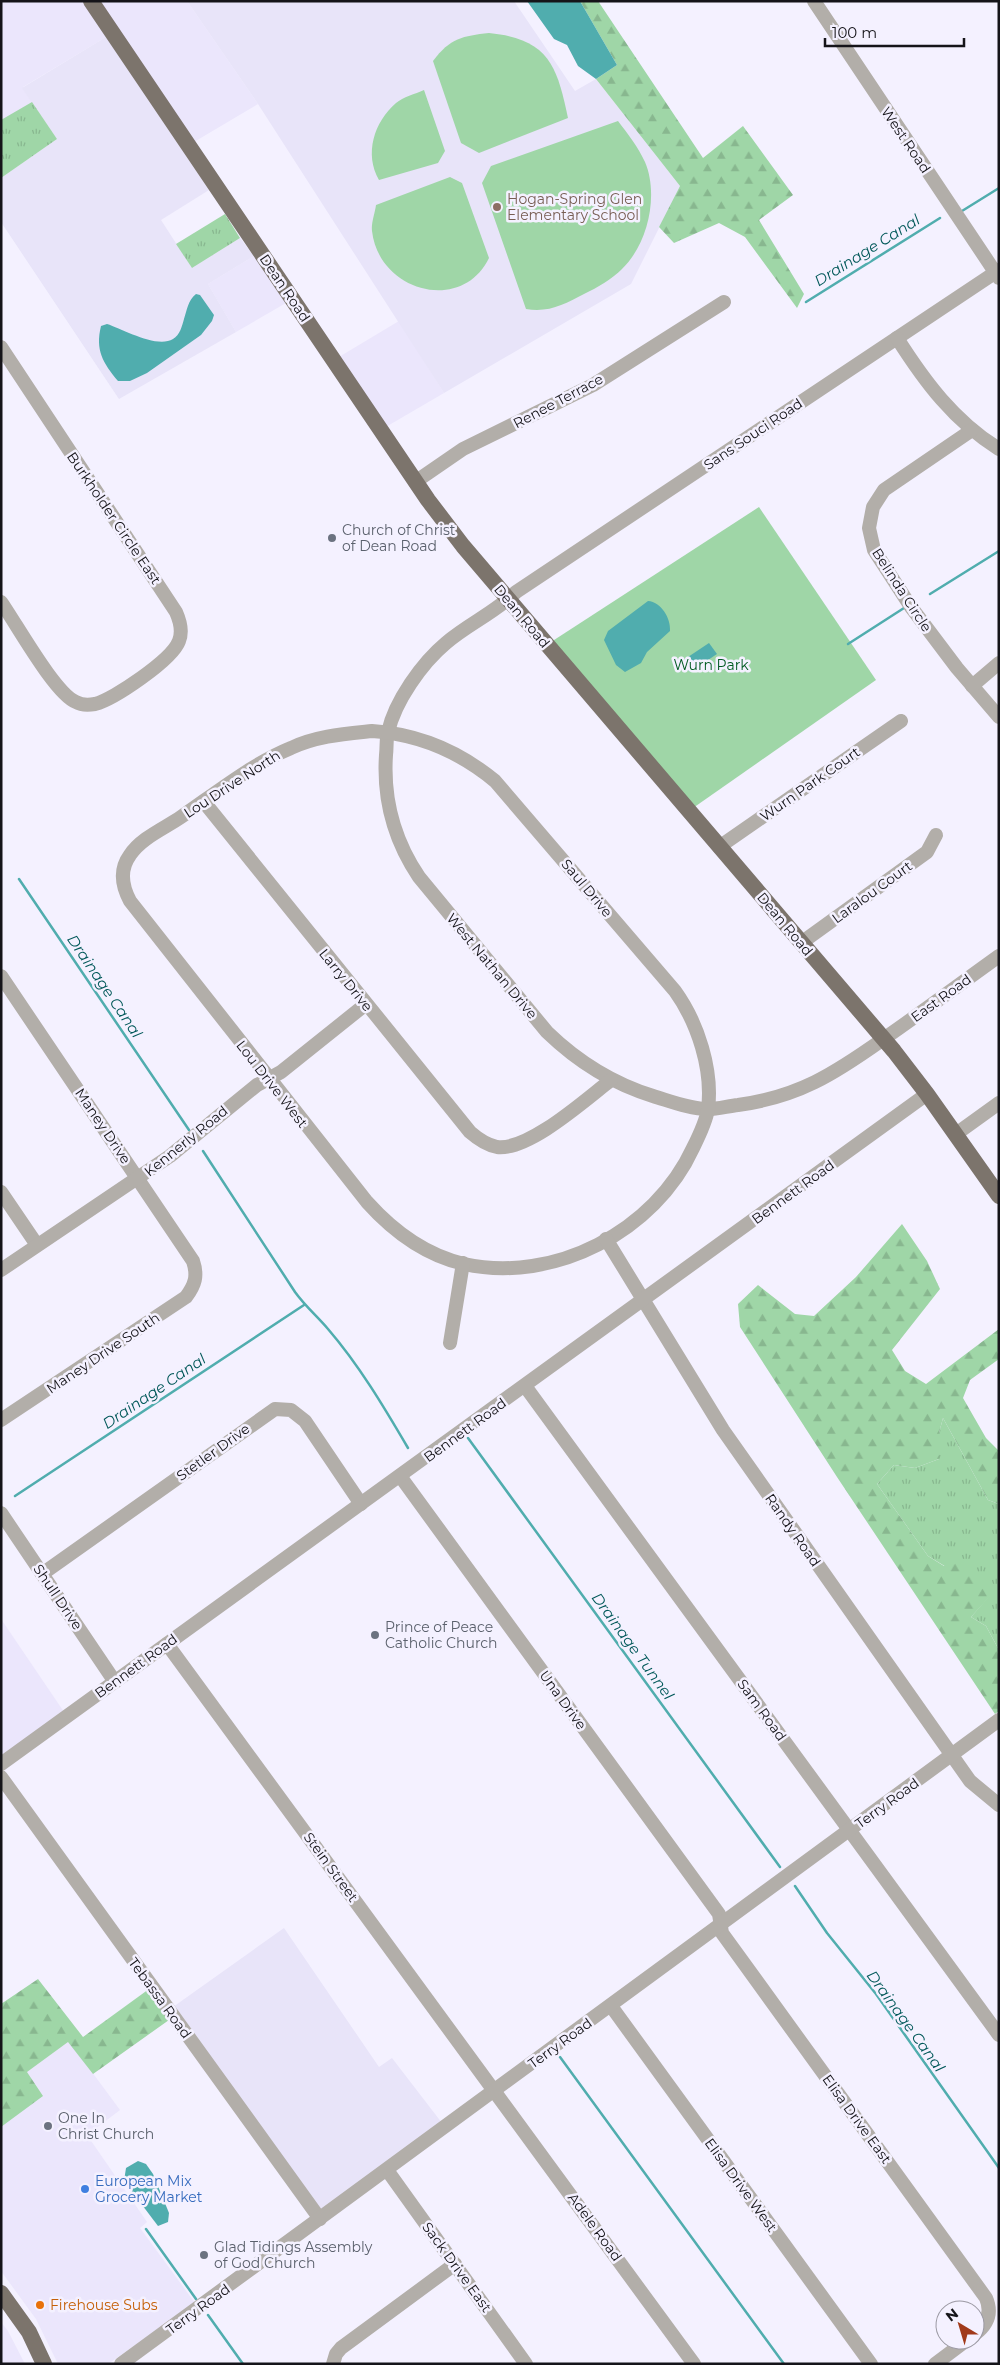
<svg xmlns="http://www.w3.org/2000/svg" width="1000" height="2365" font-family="Montserrat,sans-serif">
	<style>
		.commercial { fill: #ebe6fc }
		.built { fill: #e8e4f9 }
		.grass { fill: url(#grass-tufts) }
		.forest { fill: url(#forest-firs) }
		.park { fill: #9fd6a7 }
		.water { fill: #50adae }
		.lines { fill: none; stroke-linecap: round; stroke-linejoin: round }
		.stream { stroke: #50adae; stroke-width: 2.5 }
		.minor { stroke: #b2aea9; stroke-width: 14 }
		.major { stroke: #7c746c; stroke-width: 16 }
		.education-dot { fill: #8d6e63; stroke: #f4f1ff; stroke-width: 2 }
		.worship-dot { fill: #6b7280; stroke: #f4f1ff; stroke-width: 2 }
		.shop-dot { fill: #3f7fe0; stroke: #f4f1ff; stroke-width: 2 }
		.food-dot { fill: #e8710a; stroke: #f4f1ff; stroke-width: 2 }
		.labels { text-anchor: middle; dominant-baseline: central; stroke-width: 5; stroke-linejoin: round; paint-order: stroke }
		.street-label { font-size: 14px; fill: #151419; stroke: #f4f1ff }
		.education-label { font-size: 14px; fill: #785e54; stroke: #f4f1ff; text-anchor: start }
		.worship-label { font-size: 14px; fill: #5b616d; stroke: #f4f1ff; text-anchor: start }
		.park-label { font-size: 14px; fill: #005a21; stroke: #f4f1ff }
		.shop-label { font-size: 14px; fill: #366cbe; stroke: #f4f1ff; text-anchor: start }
		.food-label { font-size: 14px; fill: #c56008; stroke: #f4f1ff; text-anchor: start }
		.water-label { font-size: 15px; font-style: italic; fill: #015859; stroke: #f4f1ff }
	</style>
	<defs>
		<pattern id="grass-tufts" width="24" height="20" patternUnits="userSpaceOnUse" patternTransform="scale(1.25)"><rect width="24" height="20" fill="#9fd6a7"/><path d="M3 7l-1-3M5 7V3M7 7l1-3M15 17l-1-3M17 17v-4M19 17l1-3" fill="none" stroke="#88b78f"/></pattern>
		<pattern id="forest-firs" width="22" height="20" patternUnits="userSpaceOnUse" patternTransform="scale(1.25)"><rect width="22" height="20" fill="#9fd6a7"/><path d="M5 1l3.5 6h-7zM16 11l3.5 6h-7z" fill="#88b78f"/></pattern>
	</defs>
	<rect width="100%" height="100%" fill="#f4f1ff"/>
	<g class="commercial">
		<path d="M1 1H82L106 37 23 87 32 102 2 121Z"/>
		<path d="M99 1H187L258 104 194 142Z"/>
		<path d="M254 256 286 303 236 332 208 284Z"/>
		<path d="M399 321 444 393 384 428 339 357Z"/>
		<path d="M1 1619 64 1712 1 1757Z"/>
		<path d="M69 2041 120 2110 87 2135 147 2222 140 2228 195 2303 108 2364H58L36 2319 1 2271V2127L42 2096 27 2072Z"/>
		<path d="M1 2322 8 2331 25 2364H1Z"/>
	</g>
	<g class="built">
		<path d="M187 1H514L575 91 596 79 680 186 631 284 444 393 258 104Z"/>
		<path d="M106 37 209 190 161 220 192 268 240 238 254 256 208 284 236 332 119 399 1 222V178L57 139 22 88Z"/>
		<path d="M284 1928 379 2067 392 2058 442 2123 327 2208H316L173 2007Z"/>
	</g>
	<g class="grass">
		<path d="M32 102 57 139 1 178V120Z"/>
		<path d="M225 214 240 238 192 268 176 244Z"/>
		<path d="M943 1418 988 1500 999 1504V1650L986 1626 971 1617 991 1594 928 1556 877 1484 894 1465 915 1468 939 1459V1433Z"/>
	</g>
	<g class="forest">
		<path d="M580 1H598L703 158 743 126 793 195 759 220 804 294 797 308 745 237 719 223 674 243 659 227 680 186 596 79 617 65Z"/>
		<path d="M902 1224 927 1261 940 1289 892 1350 905 1371 926 1384 999 1329V1359L970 1380 963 1398 986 1438 999 1451V1504L988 1500 943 1418 939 1433V1459L915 1468 894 1465 877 1484 928 1556 944 1566 954 1559 965 1567 992 1594 971 1617 986 1626 999 1650V1711L995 1714 837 1477 740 1327 738 1304 758 1285 795 1314 814 1316 856 1277Z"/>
		<path d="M38 1979 83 2037 149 1989 169 2020 93 2074 68 2042 27 2072 43 2096 1 2127V2004Z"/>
	</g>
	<g class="park">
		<path d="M489 33C549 39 557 66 568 118L479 153 461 143 433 61C450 38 463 36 489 33Z"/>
		<path d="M424 90 445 151 438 163 379 180C364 154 374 122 396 103 403 97 415 94 424 90Z"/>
		<path d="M618 121C628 134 638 147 645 162 659 195 648 244 622 269 612 279 597 288 584 294 565 304 549 313 526 309L482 183 491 166Z"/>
		<path d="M450 177 462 183 489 258C462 314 379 292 372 231 371 223 375 213 376 205Z"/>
		<path d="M759 507 876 680 693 808 551 642Z"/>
	</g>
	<g class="water">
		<path d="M527 1H580L617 65 596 79 578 66 567 45 554 39Z"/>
		<path d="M196 294 200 295 214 315 212 321 201 335 147 373 130 381H118C103 363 95 350 101 326L107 324C123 329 157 349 173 339 180 335 182 326 184 319 187 310 188 300 196 294Z"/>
		<path d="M648 601C661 602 671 618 670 631L647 652 641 663 625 672 616 665 604 640 608 631Z"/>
		<path d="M709 643 717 654 690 672 684 666 682 661Z"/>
		<path d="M138 2161 146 2164 153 2174 169 2213 168 2222 158 2226 124 2181 126 2168Z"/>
	</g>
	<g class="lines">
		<g class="stream">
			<path d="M962 211 999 188"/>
			<path d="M806 302 940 218"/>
			<path d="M930 594 999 551"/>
			<path d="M848 644 904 608"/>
			<path d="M19 879 189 1130"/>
			<path d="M203 1151 295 1292C305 1306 317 1316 328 1329 359 1365 384 1407 408 1448"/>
			<path d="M468 1438 780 1867"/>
			<path d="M15 1496 304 1305"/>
			<path d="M795 1886 827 1933 876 1994 999 2168"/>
			<path d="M560 2057 784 2364"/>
			<path d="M146 2229 196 2299"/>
			<path d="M208 2315 243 2364"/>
		</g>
		<g class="minor">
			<path d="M814 1 999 278"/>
			<path d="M999 270 516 592C496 612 468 624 446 643 422 663 395 701 388 732 386 739 387 747 386 755 383 800 394 840 419 877L547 1032C578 1062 611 1083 653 1096 670 1101 690 1109 708 1109 718 1109 728 1106 738 1105 798 1097 834 1074 882 1040 921 1013 960 984 999 956"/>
			<path d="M897 338C925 382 954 421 999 449"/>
			<path d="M1 347 176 612C180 621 183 631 179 641 172 660 114 699 95 704 89 705 81 705 76 702 55 694 16 623 1 602"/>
			<path d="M972 430 884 490 873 507 869 528 874 550 911 607 957 668 999 717"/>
			<path d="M415 482 463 449 593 385 724 302"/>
			<path d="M972 686 999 663"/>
			<path d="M372 731C418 734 460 752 495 781L675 991C698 1023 713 1070 708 1109 706 1122 699 1136 693 1148 655 1231 554 1284 464 1264 425 1255 393 1231 367 1202L130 901C122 886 119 870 130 855 141 838 165 828 181 817 216 793 252 764 291 748 317 736 344 734 372 731Z"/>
			<path d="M204 802 470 1132C478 1139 487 1145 497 1147 529 1151 586 1099 611 1080"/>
			<path d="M719 847 901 721"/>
			<path d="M801 943 927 852 936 835"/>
			<path d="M1 976 193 1261C198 1276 195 1285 186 1297L1 1420"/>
			<path d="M956 1134 999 1103"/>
			<path d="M1 1192 37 1245"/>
			<path d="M606 1239 723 1430 970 1781 999 1805"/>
			<path d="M1 1270 170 1156 257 1085 281 1072 366 1004"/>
			<path d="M450 1343 463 1263"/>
			<path d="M525 1386 999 2035"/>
			<path d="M400 1476 719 1914 722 1933 986 2298C992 2312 988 2324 975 2334"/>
			<path d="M1 1513 115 1682"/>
			<path d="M42 1574 275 1409 291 1410 305 1421 361 1504"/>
			<path d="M167 1644 694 2364"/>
			<path d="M1 1764 927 1094"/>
			<path d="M1 1777 320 2219"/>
			<path d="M611 2006 871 2364"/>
			<path d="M387 2170 526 2364"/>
			<path d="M121 2364 999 1720"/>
			<path d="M333 2364 336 2354 341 2348 455 2264"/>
			<path d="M935 2364 967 2340"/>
		</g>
		<g class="major">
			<path d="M91 1 428 500 463 546 894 1051 927 1094 999 1196"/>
			<path d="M1 2293 29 2332 44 2364"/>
		</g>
	</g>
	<circle class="education-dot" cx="497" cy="207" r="5"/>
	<g class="worship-dot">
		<circle cx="332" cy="538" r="5"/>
		<circle cx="375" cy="1635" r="5"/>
		<circle cx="48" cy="2126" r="5"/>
		<circle cx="204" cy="2255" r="5"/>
	</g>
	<circle class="shop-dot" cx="85" cy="2189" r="5"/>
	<circle class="food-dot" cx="40" cy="2305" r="5"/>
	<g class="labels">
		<g class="street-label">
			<text transform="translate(906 140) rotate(56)">West Road</text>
			<text transform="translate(285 288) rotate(56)">Dean Road</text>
			<text transform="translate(558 401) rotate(-28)">Renee Terrace</text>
			<text transform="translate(753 434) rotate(-34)">Sans Souci Road</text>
			<text transform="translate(114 518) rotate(56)">Burkholder Circle East</text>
			<text transform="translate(902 590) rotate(57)">Belinda Circle</text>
			<text transform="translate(522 616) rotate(50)">Dean Road</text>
			<text transform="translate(232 784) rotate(-33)">Lou Drive North</text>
			<text transform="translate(810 784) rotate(-35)">Wurn Park Court</text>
			<text transform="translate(587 888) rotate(50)">Saul Drive</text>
			<text transform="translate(872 892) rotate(-36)">Laralou Court</text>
			<text transform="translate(785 924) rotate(50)">Dean Road</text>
			<text transform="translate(492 966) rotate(50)">West Nathan Drive</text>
			<text transform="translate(346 980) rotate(51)">Larry Drive</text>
			<text transform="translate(941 998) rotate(-36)">East Road</text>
			<text transform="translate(272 1084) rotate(52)">Lou Drive West</text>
			<text transform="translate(103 1126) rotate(56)">Maney Drive</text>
			<text transform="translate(186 1141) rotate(-39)">Kennerly Road</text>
			<text transform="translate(793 1192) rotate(-36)">Bennett Road</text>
			<text transform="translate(103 1353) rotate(-34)">Maney Drive South</text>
			<text transform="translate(465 1430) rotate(-36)">Bennett Road</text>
			<text transform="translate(213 1452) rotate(-36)">Stetler Drive</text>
			<text transform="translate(793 1530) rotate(55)">Randy Road</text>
			<text transform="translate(58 1597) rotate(56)">Shull Drive</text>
			<text transform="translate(136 1666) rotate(-36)">Bennett Road</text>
			<text transform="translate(563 1700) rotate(54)">Una Drive</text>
			<text transform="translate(762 1710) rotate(54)">Sam Road</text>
			<text transform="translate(887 1803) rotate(-36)">Terry Road</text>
			<text transform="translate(331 1867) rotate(54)">Stein Street</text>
			<text transform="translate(160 1998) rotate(54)">Tebassa Road</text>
			<text transform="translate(560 2043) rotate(-36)">Terry Road</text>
			<text transform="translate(857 2119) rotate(54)">Elisa Drive East</text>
			<text transform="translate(741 2185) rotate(54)">Elisa Drive West</text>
			<text transform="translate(595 2227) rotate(54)">Adele Road</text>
			<text transform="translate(457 2267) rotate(54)">Sack Drive East</text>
			<text transform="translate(198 2309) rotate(-36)">Terry Road</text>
		</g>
		<g class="education-label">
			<text x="507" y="199">Hogan-Spring Glen<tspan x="507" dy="16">Elementary School</tspan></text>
		</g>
		<g class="worship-label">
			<text x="342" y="530">Church of Christ<tspan x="342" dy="16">of Dean Road</tspan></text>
			<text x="385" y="1627">Prince of Peace<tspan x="385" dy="16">Catholic Church</tspan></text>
			<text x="58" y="2118">One In<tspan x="58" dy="16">Christ Church</tspan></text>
			<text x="214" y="2247">Glad Tidings Assembly<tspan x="214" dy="16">of God Church</tspan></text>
		</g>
		<g class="park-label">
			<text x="711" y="665">Wurn Park</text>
		</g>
		<g class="shop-label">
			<text x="95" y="2181">European Mix<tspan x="95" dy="16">Grocery Market</tspan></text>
		</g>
		<g class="food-label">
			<text x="50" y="2305">Firehouse Subs</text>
		</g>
		<g class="water-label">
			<text transform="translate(867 250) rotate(-32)">Drainage Canal</text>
			<text transform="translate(105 986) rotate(56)">Drainage Canal</text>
			<text transform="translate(154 1391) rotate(-34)">Drainage Canal</text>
			<text transform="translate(633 1646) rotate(54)">Drainage Tunnel</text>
			<text transform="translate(906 2021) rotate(54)">Drainage Canal</text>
		</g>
	</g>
	<rect width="1000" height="2365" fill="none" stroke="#151419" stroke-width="5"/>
	<g transform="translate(960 2325) rotate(322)"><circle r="24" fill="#f4f1ff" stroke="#9b99a3"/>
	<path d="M0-4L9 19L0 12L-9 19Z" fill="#a13a1b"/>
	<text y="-8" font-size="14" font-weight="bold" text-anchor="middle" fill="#151419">N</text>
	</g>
	<path d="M825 38v8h139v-8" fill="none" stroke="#151419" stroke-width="2.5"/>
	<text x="832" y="38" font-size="15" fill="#151419" stroke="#f4f1ff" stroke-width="4" paint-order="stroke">100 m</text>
</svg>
